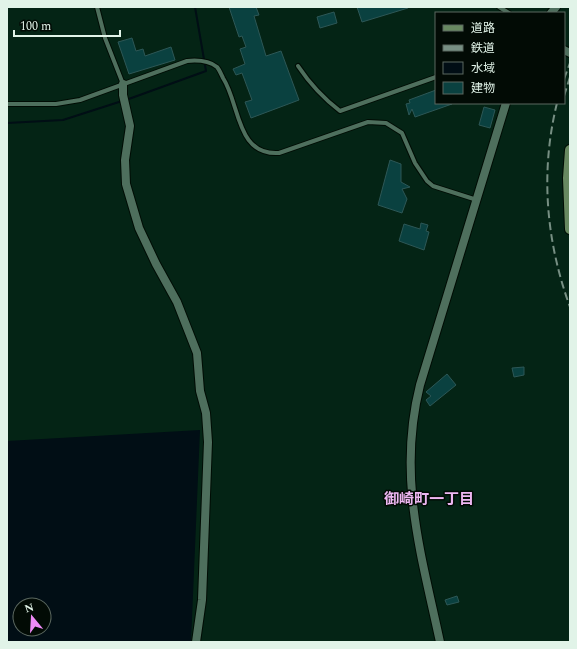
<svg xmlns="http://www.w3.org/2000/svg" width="577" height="649" font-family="Spectral,'Noto Sans JP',serif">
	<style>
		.water { fill: #010e15; fill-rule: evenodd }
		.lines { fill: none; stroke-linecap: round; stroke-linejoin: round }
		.stream { stroke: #010e15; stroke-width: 2 }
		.building { fill: #0a4140; stroke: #2d5756 }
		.lane-casing { stroke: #000c04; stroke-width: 6 }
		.street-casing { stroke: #000c04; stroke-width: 10 }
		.secondary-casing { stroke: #000c04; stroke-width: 12 }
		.lane { stroke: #4e6f5d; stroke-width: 4 }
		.street { stroke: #4e6f5d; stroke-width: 8 }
		.secondary { stroke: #688961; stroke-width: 10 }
		.rail { stroke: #778f83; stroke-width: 2; stroke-dasharray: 8 4; stroke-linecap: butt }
		.labels { text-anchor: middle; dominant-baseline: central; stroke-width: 3; stroke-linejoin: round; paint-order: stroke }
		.neighbourhood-label { font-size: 15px; font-weight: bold; fill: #edb6f1; stroke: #020b05 }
	</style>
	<rect width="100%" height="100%" fill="#042415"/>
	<path class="water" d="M200 430 191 642H7V441ZM20 605H44V629H20Z"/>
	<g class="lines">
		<g class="stream">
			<path d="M126 100 206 71 195 7"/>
			<path d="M7 123 63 120 122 101"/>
		</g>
	</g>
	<g class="building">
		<path d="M229 7H256L259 15 254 16 266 56 281 51 299 100 251 118 245 102 252 100 242 73 236 75 233 69 245 64 240 49 246 47 242 36 239 37Z"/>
		<path d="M357 7H408V8L362 22Z"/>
		<path d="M334 12 337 23 320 28 317 17Z"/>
		<path d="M132 38 136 51 143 49 145 56 171 47 175 60 129 74 118 42Z"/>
		<path d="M436 90V103L452 104 415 117 412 109 409 115 406 104 410 103 409 100Z"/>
		<path d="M484 107 495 110 490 128 479 125Z"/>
		<path d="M390 160 401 164V182L410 187 402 189 407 199 402 213 378 205Z"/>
		<path d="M421 223 428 225 426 231 429 232 424 250 399 241 404 224 420 229Z"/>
		<path d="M524 367V375L514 377 512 368Z"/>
		<path d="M447 374 456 385 430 406 426 400 431 396 426 392Z"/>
		<path d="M457 596 459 602 447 605 445 600Z"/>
	</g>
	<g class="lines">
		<g class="lane-casing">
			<g id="lane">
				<path d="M97 7 105 38 123 84"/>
				<path d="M499 7 509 13"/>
				<path d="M298 66C310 84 323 98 340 111L436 77"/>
				<path d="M7 104H56L80 100 187 61C197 60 208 60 217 67 219 69 221 74 223 78 240 104 236 156 279 153L368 122 386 123 402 133 415 163 427 181 433 186 477 200"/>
			</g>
		</g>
		<g class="street-casing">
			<g id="street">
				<path d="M551 13 556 7"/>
				<path d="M564 50 570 53"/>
				<path d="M123 84V95L130 126 125 160 126 184 139 228 156 264 177 302 197 353 200 391 206 413 208 442 202 600 196 642"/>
				<path d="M440 642C421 553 397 476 420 385L506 103"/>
			</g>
		</g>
		<g class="secondary-casing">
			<path id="secondary" d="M570 150 568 178 570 229"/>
		</g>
		<use href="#lane" class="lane"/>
		<use href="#street" class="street"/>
		<use href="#secondary" class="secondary"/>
		<g class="rail">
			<path d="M564 79 570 63"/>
			<path d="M564 96 570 77"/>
			<path d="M557 103C540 172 546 241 570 307"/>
		</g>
	</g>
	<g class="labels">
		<g class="neighbourhood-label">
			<text x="429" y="499">御崎町一丁目</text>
		</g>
	</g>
	<rect width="577" height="649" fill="none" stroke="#e1f3e8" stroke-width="16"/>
	<rect x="435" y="12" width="130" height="92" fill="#020b05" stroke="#5b6860"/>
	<rect x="443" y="25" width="20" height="6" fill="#688961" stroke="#5b6860"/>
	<text x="471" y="32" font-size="12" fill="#e1f3e8">道路</text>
	<rect x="443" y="45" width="20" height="6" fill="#778f83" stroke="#5b6860"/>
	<text x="471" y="52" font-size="12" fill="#e1f3e8">鉄道</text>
	<rect x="443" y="62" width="20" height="12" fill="#010e15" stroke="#5b6860"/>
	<text x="471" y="72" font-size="12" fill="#e1f3e8">水域</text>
	<rect x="443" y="82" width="20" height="12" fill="#0a4140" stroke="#5b6860"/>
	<text x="471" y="92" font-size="12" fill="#e1f3e8">建物</text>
	<g transform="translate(32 617) rotate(342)"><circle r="19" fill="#020b05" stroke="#5b6860"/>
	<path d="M0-3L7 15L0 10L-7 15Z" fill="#ef8bf7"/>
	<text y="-6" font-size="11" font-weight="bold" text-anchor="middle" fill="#e1f3e8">N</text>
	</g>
	<path d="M14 30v6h106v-6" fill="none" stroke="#e1f3e8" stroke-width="2"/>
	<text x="20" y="30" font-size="12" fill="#e1f3e8" stroke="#020b05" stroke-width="3" paint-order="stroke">100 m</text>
</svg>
